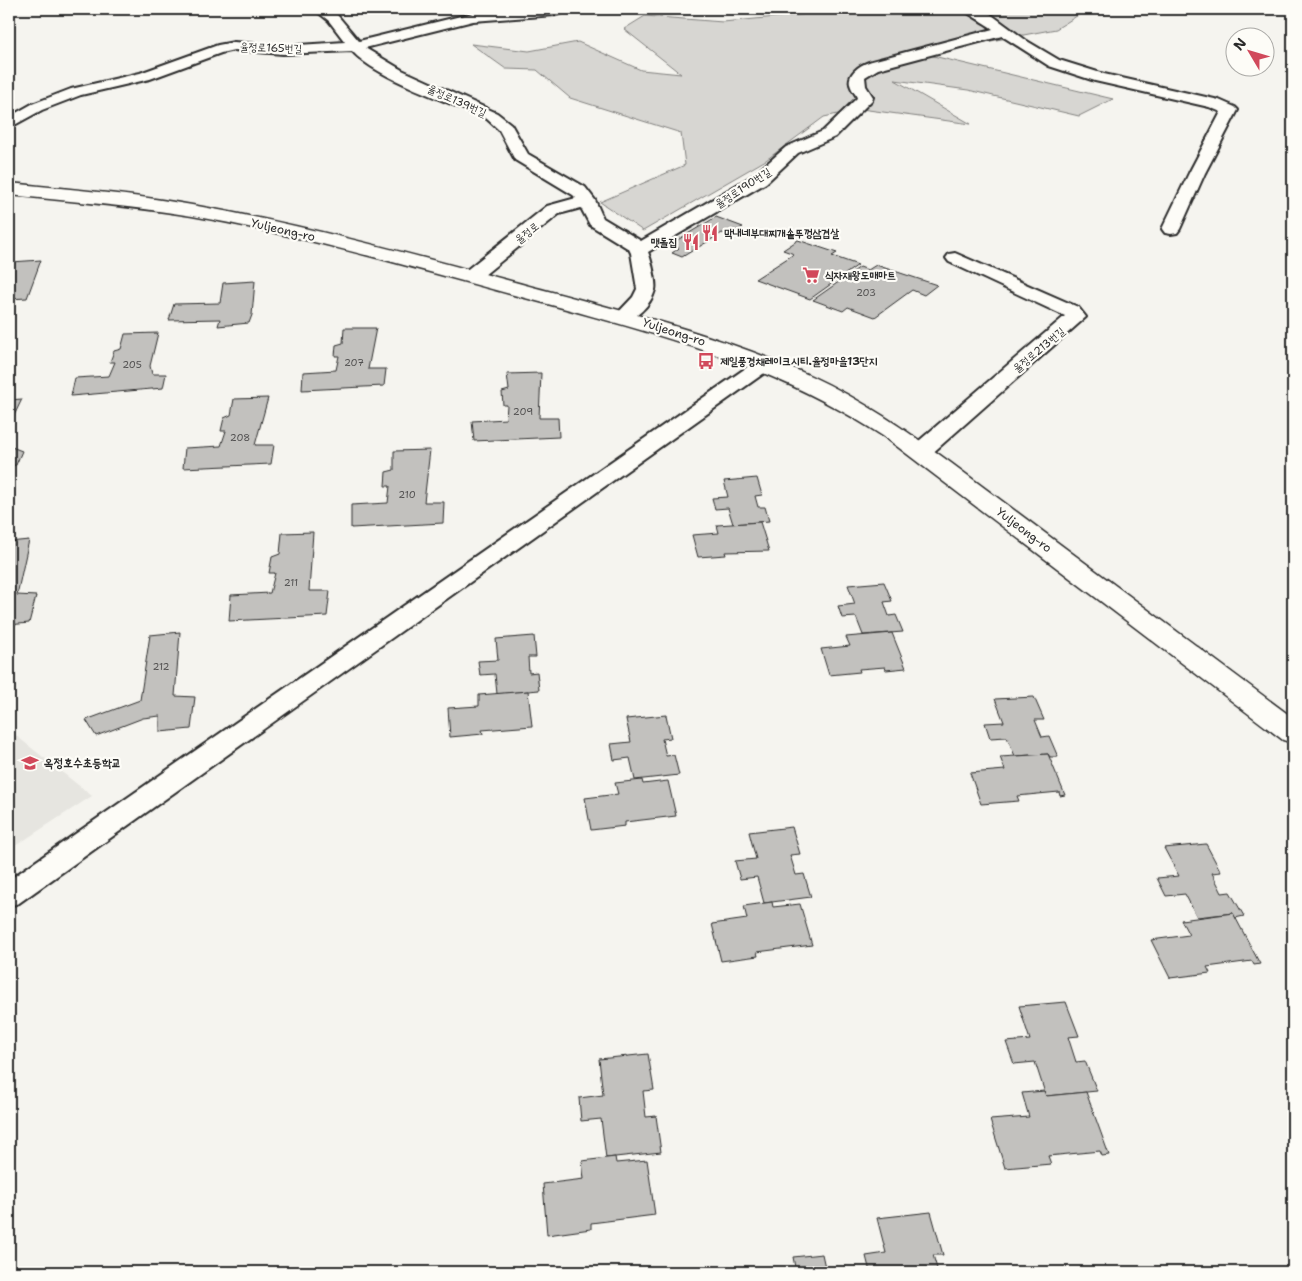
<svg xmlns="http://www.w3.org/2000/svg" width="1302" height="1281" font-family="'Shantell Sans','Poor Story',sans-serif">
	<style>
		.built { fill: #e6e5e0 }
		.green { fill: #d7d6d2; stroke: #81807e }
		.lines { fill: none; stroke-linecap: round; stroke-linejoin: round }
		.stream { fill: #797877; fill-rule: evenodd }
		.building { fill: #c2c1be; stroke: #2b2b2b }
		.street-casing { stroke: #2b2b2b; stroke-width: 4 }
		.secondary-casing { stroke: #2b2b2b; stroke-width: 3 }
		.street { fill: #fdfcf7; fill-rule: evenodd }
		.secondary { fill: #fdfcf7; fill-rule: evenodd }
		.labels { text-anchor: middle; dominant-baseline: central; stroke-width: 4.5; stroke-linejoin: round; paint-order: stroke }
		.number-label { font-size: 10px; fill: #515050 }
		.far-street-label { font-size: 11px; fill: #2b2b2b; stroke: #fdfcf7 }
		.far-poi-label { font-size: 11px; font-weight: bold; fill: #2b2b2b; stroke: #fdfcf7; text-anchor: start }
		.street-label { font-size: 12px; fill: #2b2b2b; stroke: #fdfcf7 }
		.poi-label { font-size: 12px; font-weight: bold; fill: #2b2b2b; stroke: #fdfcf7; text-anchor: start }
	</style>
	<rect width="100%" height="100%" fill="#f5f4ef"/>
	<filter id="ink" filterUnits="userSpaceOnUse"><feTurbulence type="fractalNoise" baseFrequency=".02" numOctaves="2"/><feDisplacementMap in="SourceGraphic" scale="10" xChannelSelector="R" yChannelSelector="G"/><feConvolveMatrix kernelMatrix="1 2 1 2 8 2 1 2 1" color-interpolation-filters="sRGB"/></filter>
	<g filter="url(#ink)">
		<path class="built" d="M9 730 92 796 9 850Z"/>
		<path class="green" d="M968 9H1088L1056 29 926 53 933 56 1113 99 1079 116 968 90 895 80 971 124 861 109 824 117 766 160 643 231 600 202 685 165 681 133 570 98 537 70 506 69 471 44 529 51 578 42 641 70 681 74 624 29 645 16 723 22 841 11Z"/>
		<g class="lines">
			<path class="stream" d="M1293 1265V1272H1287L1289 1267Z"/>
		</g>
		<g class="building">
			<path d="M716 217 743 227 729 235 722 233 682 257 672 253 679 248 669 245Z"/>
			<path d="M798 240 837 253 832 256 858 265 810 299 755 279 794 254 783 250Z"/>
			<path d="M41 260 27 298 9 299V267L11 262Z"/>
			<path d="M876 265 937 285 924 295 912 290 875 317 848 307 843 311 813 300 860 267 868 270Z"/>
			<path d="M255 281 252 315 249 323 218 326 220 319 169 320 174 304 220 303 223 283Z"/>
			<path d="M344 328H376L368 369H386L384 386 302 390 303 372 336 370 339 356H335L336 345 343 343Z"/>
			<path d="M158 333 150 366 152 374H166L163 388 71 396 75 378 109 376 115 362H110L114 351 121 349 125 334Z"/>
			<path d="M541 373 539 418H558L559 437 474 441 472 421 506 419 507 405H503L502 392 509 390 507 374Z"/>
			<path d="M268 398 255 445H274L271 464 183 468 185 448 221 446 226 431H221L224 418 231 415 234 399Z"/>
			<path d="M22 399 9 426V400Z"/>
			<path d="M9 446 22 451 16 465 9 466Z"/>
			<path d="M430 450 424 502H444L443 523 351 528V505L388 503 390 486H385L386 472 394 470V451Z"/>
			<path d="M757 478 762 495 755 496 758 507H765L769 521 733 524 728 508 715 509 712 498 728 497 724 481Z"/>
			<path d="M760 522 769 551 725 552 726 555 698 557 692 535 719 533 717 525Z"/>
			<path d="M313 532 309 591H330L327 616 229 621 231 595 270 593 275 573H269L272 557 280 554 282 533Z"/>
			<path d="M29 540 17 595 36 596 29 623 9 625V542Z"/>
			<path d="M884 582 892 601 884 602 889 616 896 615 903 632 863 635 856 617 842 618 838 606 855 604 848 585Z"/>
			<path d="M180 632 175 696 195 697 191 729 160 732V716L143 718 96 736 86 720 140 700 150 635Z"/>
			<path d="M892 633 906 668 886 670 885 667 859 669 860 672 829 675 821 649 850 646 846 637Z"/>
			<path d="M534 636 536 657H528L529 673 537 672 539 690 497 694 495 674 480 675 478 661 498 660 496 639Z"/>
			<path d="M528 691 532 726 482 730 483 734 450 737 448 708 479 706V695Z"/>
			<path d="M1034 697 1044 720H1035L1042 737 1049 736 1058 757H1050L1048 754 1015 756 1007 737 990 738 985 723 1004 722 995 699Z"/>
			<path d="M666 715 671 738 662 739 666 756 674 755 679 775 635 780 630 758 614 760 611 744 631 742 626 719Z"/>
			<path d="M1048 754 1065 795 1060 796 1059 792 1017 796 1019 801 981 804 970 773 1005 770 1000 757Z"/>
			<path d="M642 780 643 784 668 781 676 816 625 822V826L591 830 585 798 618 794 615 783Z"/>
			<path d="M792 827 800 854 790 855 796 875 804 874 811 897 764 903 757 877 740 879 735 861 756 859 749 832Z"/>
			<path d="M1206 844 1221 872 1212 873 1222 893 1230 892 1244 916 1235 918 1233 913 1197 917 1185 894 1166 896 1157 878 1179 876 1164 848Z"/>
			<path d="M772 902 773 907 800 904 812 945 757 952 758 956 721 961 712 924 747 919 744 906Z"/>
			<path d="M1233 913 1260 964 1254 965 1252 961 1207 967 1210 973 1170 978 1151 940 1189 935 1181 920Z"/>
			<path d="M1066 1002 1079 1036 1068 1037 1076 1062 1085 1061 1097 1091 1046 1096 1035 1062 1014 1064 1006 1042 1030 1040 1019 1006Z"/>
			<path d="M648 1054 654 1090 643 1091 646 1117 656 1116 661 1152 606 1158 601 1119 581 1121 579 1098 603 1095 599 1059Z"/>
			<path d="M1044 1091 1046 1096 1086 1092 1109 1155 1102 1156 1100 1151 1048 1156 1051 1164 1005 1168 990 1120 1029 1117 1022 1093Z"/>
			<path d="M615 1157 616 1163 647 1160 655 1215 591 1223V1229L547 1235 543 1184 584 1179 582 1161Z"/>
			<path d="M931 1212 943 1255H933L938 1272H870L866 1256 886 1253 877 1218Z"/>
			<path d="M822 1254 826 1272H796L793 1257Z"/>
		</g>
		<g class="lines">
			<g class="street-casing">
				<g id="street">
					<path d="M314 9 333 10 359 41 473 13 530 9H569L567 12 555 15 473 21 365 48 402 70 497 113 511 124 528 154 585 187 595 200 603 218 641 241 754 175 786 147 823 131 857 98C856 94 853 92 851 87 845 74 861 64 872 61L993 29C988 25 964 11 962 9L985 10 1027 41 1059 60 1104 74 1219 100 1235 107 1238 110 1205 173 1180 229 1177 233 1171 234 1165 233 1162 229 1189 173 1221 112 1209 107 1095 81 1049 66 1002 36 878 69 865 77 866 86 873 97 872 100 835 137 798 153 766 183 648 252C651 259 657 283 655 290 651 305 633 324 618 320L615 316 633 297 637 289 631 253 629 249 590 225 581 208 559 214 478 280 471 282 464 280 462 276 464 272 547 206 576 198 573 195 515 160 499 130 487 119C450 102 377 79 352 51L283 54 234 50 221 53 150 79 81 95 42 110 9 128V117L32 104 71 89 140 73 218 45 234 42 283 46 345 42 329 21Z"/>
					<path d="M955 253 1078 307 1086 317 929 456 921 457 913 456 910 451 913 446 1065 316 949 262 946 258 949 254Z"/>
					<path d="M763 359 770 361 773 365 770 369 19 903 9 906V880L756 361Z"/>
				</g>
			</g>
			<g class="secondary-casing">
				<path id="secondary" d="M9 183C70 189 132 194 192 205 299 224 403 252 507 280 610 308 714 332 811 376 861 399 906 430 951 463L1293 718V743L1283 740 886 438C767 360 644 330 510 294 404 265 299 235 192 216 131 206 70 201 9 195Z"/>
			</g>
			<use href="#street" class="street"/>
			<use href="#secondary" class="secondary"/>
		</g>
	</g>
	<defs>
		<g id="restaurant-bare" transform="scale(1.35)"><path d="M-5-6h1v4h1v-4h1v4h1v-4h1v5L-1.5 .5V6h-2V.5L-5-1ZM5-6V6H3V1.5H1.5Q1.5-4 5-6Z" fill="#d1495b" stroke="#fdfcf7" stroke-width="2.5" paint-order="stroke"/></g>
		<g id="supermarket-bare" transform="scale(1.35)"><path d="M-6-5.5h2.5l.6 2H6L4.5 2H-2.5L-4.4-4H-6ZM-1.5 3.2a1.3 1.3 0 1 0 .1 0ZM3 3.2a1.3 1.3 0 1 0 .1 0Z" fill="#d1495b" stroke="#fdfcf7" stroke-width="2.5" paint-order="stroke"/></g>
		<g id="bus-bare" transform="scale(1.35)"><path d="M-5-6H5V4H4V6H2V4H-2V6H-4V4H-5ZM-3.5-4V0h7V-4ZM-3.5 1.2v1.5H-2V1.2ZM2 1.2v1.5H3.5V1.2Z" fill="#d1495b" stroke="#fdfcf7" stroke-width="2.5" paint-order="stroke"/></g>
		<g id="school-bare" transform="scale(1.35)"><path d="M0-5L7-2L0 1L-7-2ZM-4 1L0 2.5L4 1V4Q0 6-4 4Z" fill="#d1495b" stroke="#fdfcf7" stroke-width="2.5" paint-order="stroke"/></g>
	</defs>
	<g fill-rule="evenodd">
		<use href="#restaurant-bare" x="710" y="233"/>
		<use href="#restaurant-bare" x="691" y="242"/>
		<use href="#supermarket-bare" x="811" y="275"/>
		<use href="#bus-bare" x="706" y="361"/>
		<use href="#school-bare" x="30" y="763"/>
	</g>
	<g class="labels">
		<g class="number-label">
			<text x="866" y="292">203</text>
			<text x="354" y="362">207</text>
			<text x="132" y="364">205</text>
			<text x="523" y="411">209</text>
			<text x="240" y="437">208</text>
			<text x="407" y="494">210</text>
			<text x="291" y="582">211</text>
			<text x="161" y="666">212</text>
		</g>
		<g class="far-street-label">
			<text transform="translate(271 48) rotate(2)">율정로165번길</text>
			<text transform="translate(457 101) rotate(24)">율정로139번길</text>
			<text transform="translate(743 188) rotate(-33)">율정로190번길</text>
			<text transform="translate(527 233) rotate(-38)">율정로</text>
			<text transform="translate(1039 350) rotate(-40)">율정로213번길</text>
		</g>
		<g class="far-poi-label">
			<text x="724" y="233">막내네부대찌개솥뚜껑삼겹살</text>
			<text x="677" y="242" text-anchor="end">맷돌집</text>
			<text x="825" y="275">식자재왕도매마트</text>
			<text x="720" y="361">제일풍경채레이크시티.율정마을13단지</text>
		</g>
		<g class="street-label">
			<text transform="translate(283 230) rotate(13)">Yuljeong-ro</text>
			<text transform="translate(674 332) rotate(18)">Yuljeong-ro</text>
			<text transform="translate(1024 530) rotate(37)">Yuljeong-ro</text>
		</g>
		<g class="poi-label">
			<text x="44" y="763">옥정호수초등학교</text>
		</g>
	</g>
	<rect width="1302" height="1281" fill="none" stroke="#fdfcf7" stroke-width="30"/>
	<rect x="15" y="15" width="1272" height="1251" fill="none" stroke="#2b2b2b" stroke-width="2" filter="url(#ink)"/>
	<g transform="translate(1250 52) rotate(308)"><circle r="24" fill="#fdfcf7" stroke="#a9a8a5"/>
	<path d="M0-4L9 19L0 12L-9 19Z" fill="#d1495b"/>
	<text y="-8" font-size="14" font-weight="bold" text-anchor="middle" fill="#2b2b2b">N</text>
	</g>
</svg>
